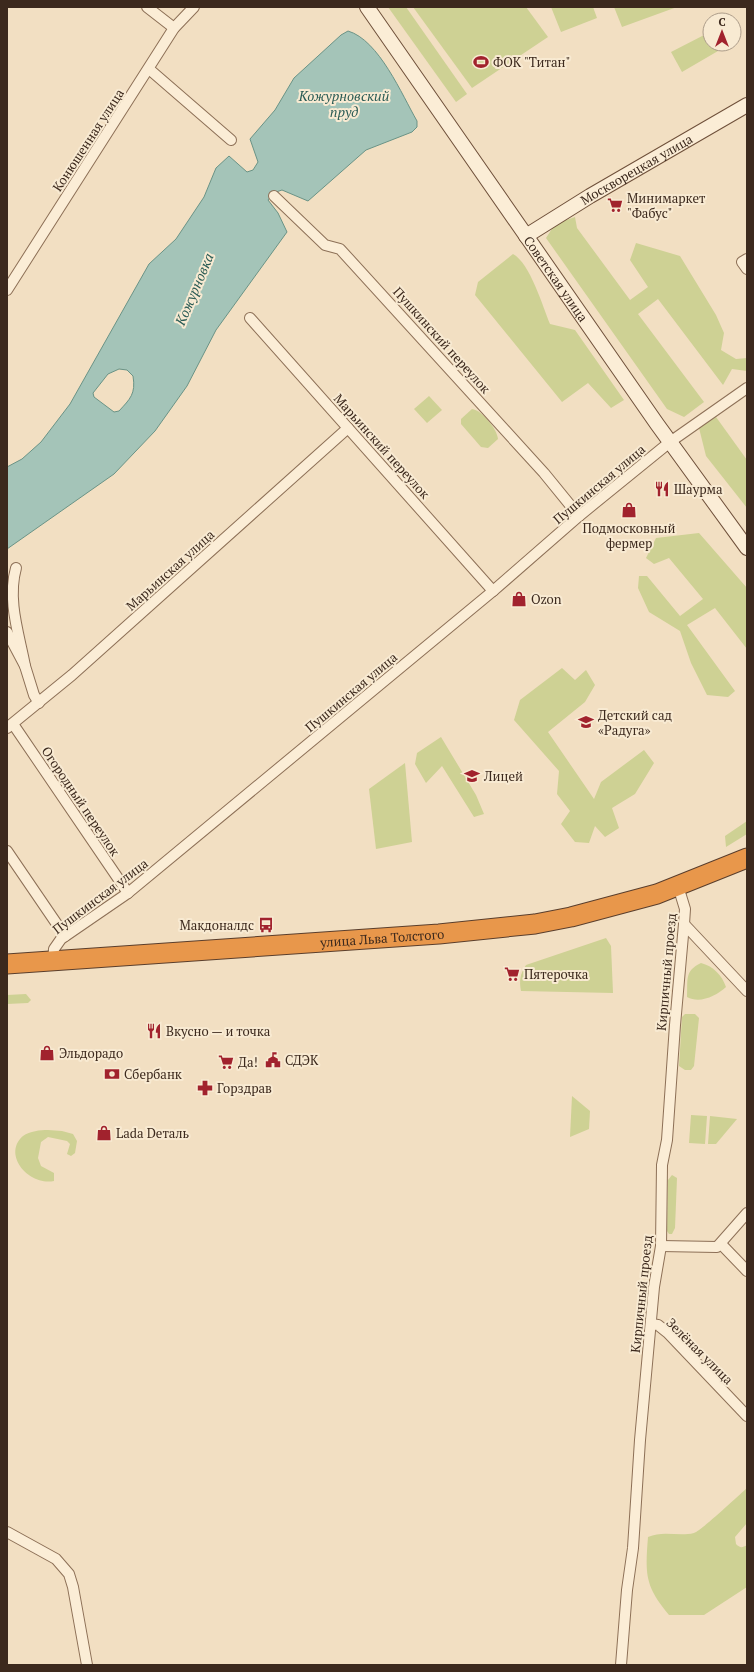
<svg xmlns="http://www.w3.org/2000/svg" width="754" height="1672" font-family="'PT Serif',serif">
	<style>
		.green { fill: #ced194 }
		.water { fill: #a4c4b8; stroke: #6a9386; fill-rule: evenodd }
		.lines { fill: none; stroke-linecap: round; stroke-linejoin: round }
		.street-casing { stroke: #8d7057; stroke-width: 12 }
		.secondary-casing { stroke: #6f503a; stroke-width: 16 }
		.highway-casing { stroke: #5a3e2c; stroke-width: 21 }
		.street { stroke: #fbedd6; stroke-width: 10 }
		.secondary { stroke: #fbedd6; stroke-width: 14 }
		.highway { stroke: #e8974b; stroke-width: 19 }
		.labels { text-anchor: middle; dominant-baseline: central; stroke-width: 4; stroke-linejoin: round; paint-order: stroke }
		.poi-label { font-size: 13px; fill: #3c291d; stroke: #f8ead2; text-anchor: start }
		.street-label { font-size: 13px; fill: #3c291d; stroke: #f8ead2 }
		.water-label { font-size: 14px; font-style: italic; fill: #2b5c55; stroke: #f8ead2 }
	</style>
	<rect width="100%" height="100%" fill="#f2dfc2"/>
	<g class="green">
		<path d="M388 7H406L467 94 456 102Z"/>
		<path d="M413 7H526L548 37 472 88Z"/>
		<path d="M551 7H593L597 18 561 32Z"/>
		<path d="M614 7H677L622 27Z"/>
		<path d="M708 33 710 37V44H714L718 51 682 72 671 52Z"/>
		<path d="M575 217 577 228 630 300 648 287 630 260 636 243 680 256 716 315 724 333 721 350 736 359 747 358V371L732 369 723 385 658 299 638 314 704 402 684 417 667 409 546 238 555 224Z"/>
		<path d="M513 254C530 263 543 307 550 324L575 330 624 400 611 408 588 383 562 402 475 295 478 282Z"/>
		<path d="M429 396 442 410 427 423 414 409Z"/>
		<path d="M472 409C482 410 497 429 498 439L488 448 481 447 461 424V419Z"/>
		<path d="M716 417 747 460V508L706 456 699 428Z"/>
		<path d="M699 533 747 588V649L715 608 687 625 735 691 728 697 707 695 691 663 680 631 649 612 638 588 639 576H647L680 616 703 599 669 558 654 564 646 558 656 538Z"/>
		<path d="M562 668 575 680 586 670 595 685 585 702 548 732 594 799 601 782 644 750 654 763 635 794 612 808 619 828 605 837 595 826 589 843 575 842 561 824 570 811 557 794 559 771 514 720 520 700Z"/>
		<path d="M441 737 476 795 484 814 474 817 442 766 426 783 415 764 417 753Z"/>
		<path d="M405 763 412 842 376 849 369 789Z"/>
		<path d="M747 821V834L726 847 725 836Z"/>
		<path d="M606 938 611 946 613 993 521 991C519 981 520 974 526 965Z"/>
		<path d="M701 963C713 966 722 975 726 987 716 996 700 1004 687 997 688 980 684 971 701 963Z"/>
		<path d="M26 994 31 1000 28 1003 7 1004V995Z"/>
		<path d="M685 1014H695L699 1018 694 1066 691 1070H685L679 1066 682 1017Z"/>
		<path d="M572 1096 590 1111 589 1129 570 1137Z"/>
		<path d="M691 1115 707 1116 705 1144 689 1143Z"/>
		<path d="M710 1116 737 1119 716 1144H708Z"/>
		<path d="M48 1130 62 1131 73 1134 77 1141 75 1153 71 1156 67 1154 70 1144 67 1141 48 1137 41 1142 38 1158 41 1166 54 1173V1181C28 1186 2 1154 23 1136 30 1131 40 1130 48 1130Z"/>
		<path d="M672 1175 677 1178 675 1228 672 1234H669L667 1231 668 1180Z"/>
		<path d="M747 1488V1523L735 1537 736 1544C740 1548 742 1548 747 1545V1587L704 1615H669C645 1586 645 1575 648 1537 664 1530 678 1537 694 1533 702 1530 738 1496 747 1488Z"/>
	</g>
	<path class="water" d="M348 31C379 40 402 95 417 121V127L412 132 366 150 308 201 282 190 273 193 268 200 278 213 287 232 216 330 187 386 155 431 114 474 7 549V467L22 459 41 442 70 404 149 264 176 239 204 197 216 168 229 156 247 172 253 170 258 162 250 139 275 110 294 78 341 35ZM119 369 127 370 133 376C136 394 130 399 119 411L114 412 94 397 93 393 108 374Z"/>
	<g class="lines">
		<g class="street-casing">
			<g id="street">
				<path d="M147 7 174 28"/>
				<path d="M149 69 231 140"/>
				<path d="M274 196 325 245 340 249 544 473 579 516"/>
				<path d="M747 259 742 262 747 269"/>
				<path d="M7 290 174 28 194 7"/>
				<path d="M250 318 493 591"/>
				<path d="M16 568C7 600 19 634 25 666"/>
				<path d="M7 632 25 666 34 695 39 703"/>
				<path d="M13 724 128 893"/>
				<path d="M7 728 72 675 348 428"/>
				<path d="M7 851 65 936"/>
				<path d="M684 924 747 991"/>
				<path d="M53 961 54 949 61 939 128 893 493 591 579 516 670 442 747 388"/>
				<path d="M721 1244 747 1271"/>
				<path d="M661 1246 717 1247 747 1213"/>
				<path d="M651 1324 658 1325 668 1333 747 1416"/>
				<path d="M7 1532 56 1559 69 1574 73 1587 87 1665"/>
				<path d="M621 1665 627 1590 633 1548 640 1440 654 1287 661 1246 662 1165 667 1140 675 1025 684 924 685 909 678 886"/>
			</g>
		</g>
		<g class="secondary-casing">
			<g id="secondary">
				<path id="s1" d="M367 7 657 424 747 548"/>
				<path id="s2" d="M526 236 590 196 747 105"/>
			</g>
		</g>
		<g class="highway-casing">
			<g id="highway">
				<path id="s3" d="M7 964 439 934 535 924 571 917 657 894 747 858"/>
			</g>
		</g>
		<use href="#street" class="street"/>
		<use href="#secondary" class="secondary"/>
		<use href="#highway" class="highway"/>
	</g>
	<defs>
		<g id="stadium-bare" transform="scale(1.2)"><path d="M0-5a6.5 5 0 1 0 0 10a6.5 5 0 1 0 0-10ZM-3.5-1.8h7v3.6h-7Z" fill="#a1222d" stroke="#f8ead2" stroke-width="2.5" paint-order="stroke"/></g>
		<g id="supermarket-bare" transform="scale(1.2)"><path d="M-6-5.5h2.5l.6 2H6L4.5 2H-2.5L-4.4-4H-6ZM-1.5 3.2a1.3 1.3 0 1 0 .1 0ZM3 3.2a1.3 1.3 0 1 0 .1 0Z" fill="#a1222d" stroke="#f8ead2" stroke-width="2.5" paint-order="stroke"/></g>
		<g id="restaurant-bare" transform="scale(1.2)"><path d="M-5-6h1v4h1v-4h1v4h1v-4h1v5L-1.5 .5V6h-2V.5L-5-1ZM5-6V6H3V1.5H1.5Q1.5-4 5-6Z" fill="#a1222d" stroke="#f8ead2" stroke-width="2.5" paint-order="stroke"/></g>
		<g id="shop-bare" transform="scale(1.2)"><path d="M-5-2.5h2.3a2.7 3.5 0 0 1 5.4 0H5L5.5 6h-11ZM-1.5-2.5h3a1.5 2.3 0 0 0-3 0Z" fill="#a1222d" stroke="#f8ead2" stroke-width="2.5" paint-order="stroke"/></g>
		<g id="school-bare" transform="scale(1.2)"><path d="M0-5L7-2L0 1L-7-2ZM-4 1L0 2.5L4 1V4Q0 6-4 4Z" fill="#a1222d" stroke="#f8ead2" stroke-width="2.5" paint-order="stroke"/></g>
		<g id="bus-bare" transform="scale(1.2)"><path d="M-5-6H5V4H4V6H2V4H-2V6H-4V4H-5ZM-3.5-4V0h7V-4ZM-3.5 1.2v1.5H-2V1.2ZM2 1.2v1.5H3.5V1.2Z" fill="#a1222d" stroke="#f8ead2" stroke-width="2.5" paint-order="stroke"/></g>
		<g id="civic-bare" transform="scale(1.2)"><path d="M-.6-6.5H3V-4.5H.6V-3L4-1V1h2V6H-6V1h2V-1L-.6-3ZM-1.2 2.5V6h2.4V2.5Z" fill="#a1222d" stroke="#f8ead2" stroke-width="2.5" paint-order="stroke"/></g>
		<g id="bank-bare" transform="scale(1.2)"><path d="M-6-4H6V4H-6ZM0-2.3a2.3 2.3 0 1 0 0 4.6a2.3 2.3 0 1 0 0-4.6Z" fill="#a1222d" stroke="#f8ead2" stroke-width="2.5" paint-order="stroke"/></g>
		<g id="pharmacy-bare" transform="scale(1.2)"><path d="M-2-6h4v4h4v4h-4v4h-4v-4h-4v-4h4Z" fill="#a1222d" stroke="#f8ead2" stroke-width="2.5" paint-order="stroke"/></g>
	</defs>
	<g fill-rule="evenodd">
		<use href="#stadium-bare" x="481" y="62"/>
		<use href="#supermarket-bare" x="615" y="205"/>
		<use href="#restaurant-bare" x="662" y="489"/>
		<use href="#shop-bare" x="629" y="510"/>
		<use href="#shop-bare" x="519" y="599"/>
		<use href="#school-bare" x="586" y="722"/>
		<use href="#school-bare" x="472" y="776"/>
		<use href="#bus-bare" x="266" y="925"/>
		<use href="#supermarket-bare" x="512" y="974"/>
		<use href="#restaurant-bare" x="154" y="1031"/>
		<use href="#shop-bare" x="47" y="1053"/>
		<use href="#civic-bare" x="273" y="1060"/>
		<use href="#supermarket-bare" x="226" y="1062"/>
		<use href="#bank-bare" x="112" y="1074"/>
		<use href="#pharmacy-bare" x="205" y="1088"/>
		<use href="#shop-bare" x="104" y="1133"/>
	</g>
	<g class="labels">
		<g class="poi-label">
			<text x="493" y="62">ФОК "Титан"</text>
			<text x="627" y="198">Минимаркет<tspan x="627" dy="15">"Фабус"</tspan></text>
			<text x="674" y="489">Шаурма</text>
			<text x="629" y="528" text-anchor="middle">Подмосковный<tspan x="629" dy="15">фермер</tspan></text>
			<text x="531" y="599">Ozon</text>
			<text x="598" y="715">Детский сад<tspan x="598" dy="15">«Радуга»</tspan></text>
			<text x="484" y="776">Лицей</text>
			<text x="254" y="925" text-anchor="end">Макдоналдс</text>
			<text x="524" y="974">Пятерочка</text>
			<text x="166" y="1031">Вкусно — и точка</text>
			<text x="59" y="1053">Эльдорадо</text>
			<text x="285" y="1060">СДЭК</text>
			<text x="238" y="1062">Да!</text>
			<text x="124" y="1074">Сбербанк</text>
			<text x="217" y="1088">Горздрав</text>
			<text x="116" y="1133">Lada Dеталь</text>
		</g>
		<g class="street-label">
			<text transform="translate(88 140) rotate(-57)">Конюшенная улица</text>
			<text stroke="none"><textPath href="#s2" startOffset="129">Москворецкая улица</textPath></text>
			<text stroke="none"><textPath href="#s1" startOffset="331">Советская улица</textPath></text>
			<text transform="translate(442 340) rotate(48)">Пушкинский переулок</text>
			<text transform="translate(382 446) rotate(48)">Марьинский переулок</text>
			<text transform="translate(599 484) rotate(-40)">Пушкинская улица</text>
			<text transform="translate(170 570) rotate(-42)">Марьинская улица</text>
			<text transform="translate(351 692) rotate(-40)">Пушкинская улица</text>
			<text transform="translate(81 801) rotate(56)">Огородный переулок</text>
			<text transform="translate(100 896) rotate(-37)">Пушкинская улица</text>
			<text stroke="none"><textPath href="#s3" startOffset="376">улица Льва Толстого</textPath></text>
			<text transform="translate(666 972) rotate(-85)">Кирпичный проезд</text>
			<text transform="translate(641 1294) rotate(-84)">Кирпичный проезд</text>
			<text transform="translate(700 1351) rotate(45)">Зелёная улица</text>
		</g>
		<g class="water-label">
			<text x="344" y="95">Кожурновский<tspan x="344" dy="16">пруд</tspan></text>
			<text transform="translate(194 289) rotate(-67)">Кожурновка</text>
		</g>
	</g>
	<rect width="754" height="1672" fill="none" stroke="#3c291d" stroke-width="16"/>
	<g transform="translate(722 32)"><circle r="19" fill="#f8ead2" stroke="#ad9d8a"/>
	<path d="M0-3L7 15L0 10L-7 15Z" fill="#a1222d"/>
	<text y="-6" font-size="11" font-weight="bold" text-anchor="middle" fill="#3c291d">С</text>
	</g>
</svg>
